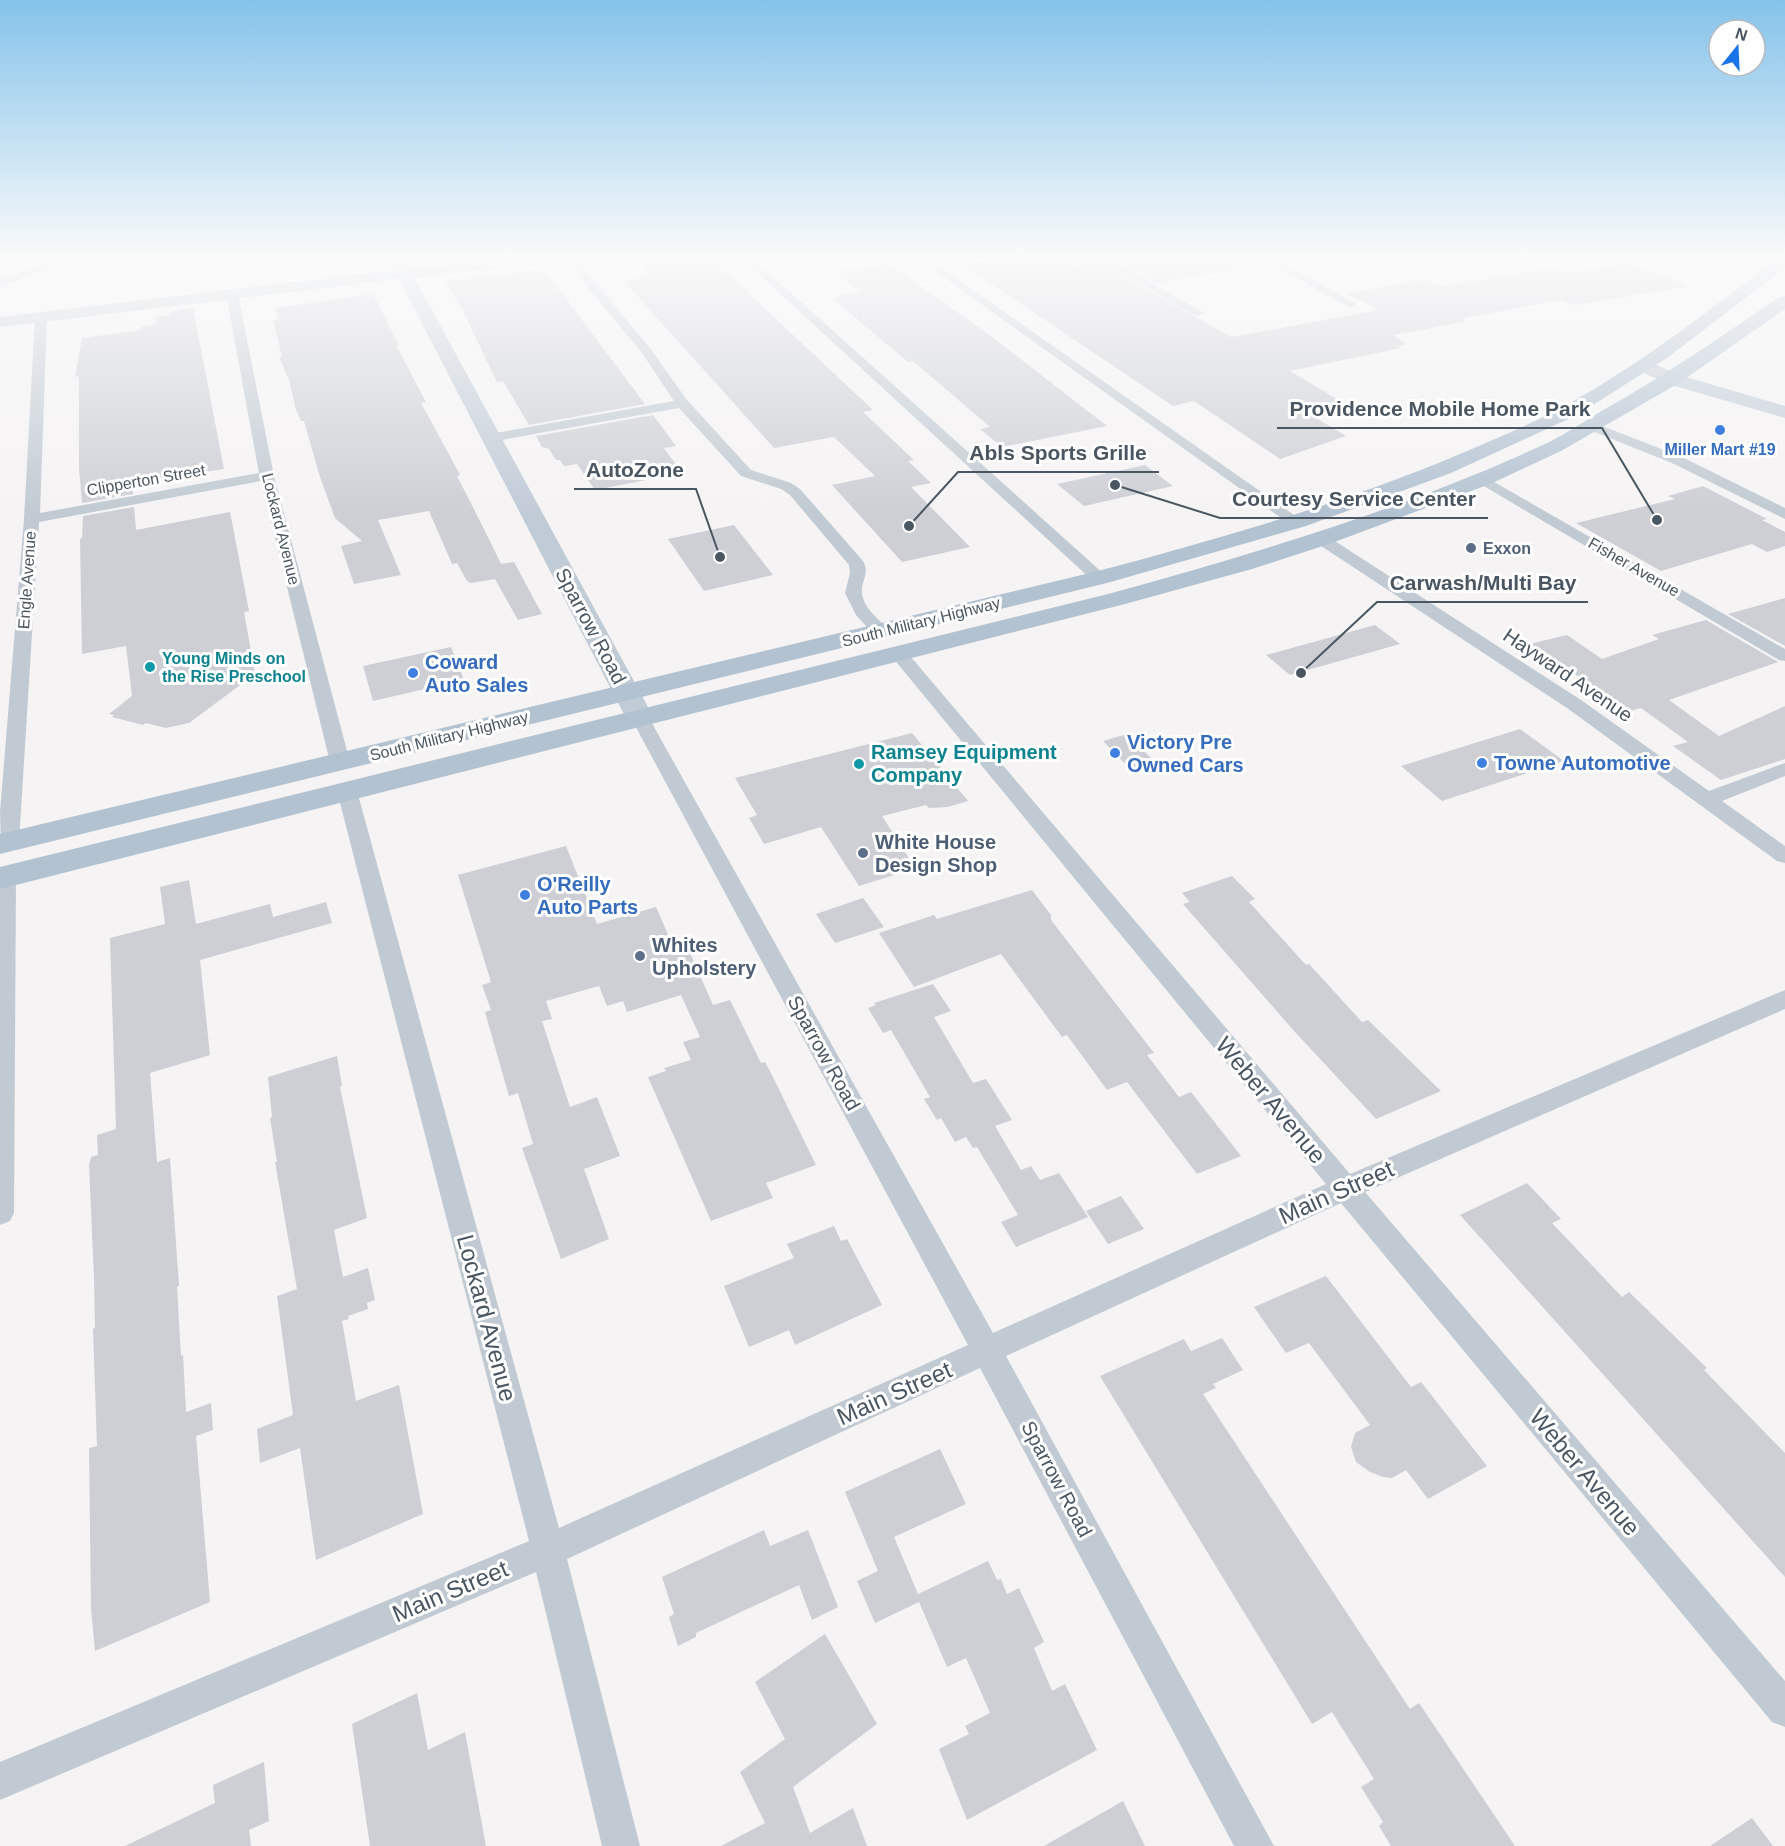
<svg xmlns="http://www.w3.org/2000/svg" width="1785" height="1846" font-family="Arial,sans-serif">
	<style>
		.building { fill: #cdcfd5 }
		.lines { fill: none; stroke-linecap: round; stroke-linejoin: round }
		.street { fill: #c1cad2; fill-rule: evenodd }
		.secondary { fill: #c1cbd6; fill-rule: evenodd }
		.primary { fill: #b3c2d1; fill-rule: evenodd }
		.shop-dot { fill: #3f7fe0; stroke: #fff; stroke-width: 2 }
		.service-dot { fill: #5c6f8a; stroke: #fff; stroke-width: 2 }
		.culture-dot { fill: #0f9aa8; stroke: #fff; stroke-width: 2 }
		.labels { text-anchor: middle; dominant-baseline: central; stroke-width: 6; stroke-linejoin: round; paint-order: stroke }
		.far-shop-label { font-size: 16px; font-weight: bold; fill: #366cbe; stroke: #fff }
		.far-street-label { font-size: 16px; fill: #4a5661; stroke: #fff }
		.far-service-label { font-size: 16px; font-weight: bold; fill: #4e5e75; stroke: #fff; text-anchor: start }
		.far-culture-label { font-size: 16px; font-weight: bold; fill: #0d838f; stroke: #fff; text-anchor: start }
		.street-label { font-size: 20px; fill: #4a5661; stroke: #fff }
		.shop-label { font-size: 20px; font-weight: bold; fill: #366cbe; stroke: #fff; text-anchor: start }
		.culture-label { font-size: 20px; font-weight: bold; fill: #0d838f; stroke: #fff; text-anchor: start }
		.service-label { font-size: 20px; font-weight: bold; fill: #4e5e75; stroke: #fff; text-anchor: start }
		.near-street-label { font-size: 24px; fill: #4a5661; stroke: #fff }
		.leader { fill: none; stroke: #4a5661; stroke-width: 2 }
		.callout-dot { fill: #4a5661; stroke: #fff; stroke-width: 2 }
		.callout-label { font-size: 21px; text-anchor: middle; font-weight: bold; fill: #4a5661; stroke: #fff; stroke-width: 6; stroke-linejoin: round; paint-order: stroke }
	</style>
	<rect width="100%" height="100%" fill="#f5f3f3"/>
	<g class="building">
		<path d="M1021 257 1030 263 1061 258 1075 266 1099 262 1231 337 1379 310 1346 293 1423 280 1442 287 1552 267 1568 273 1627 263 1691 286 1574 305 1560 300 1464 318 1465 322 1393 335 1406 344 1398 346 1401 348 1290 371 1342 402 1303 410 1346 436 1280 459 1194 401 1173 406 963 265Z"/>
		<path d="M1136 257H1234L1235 269 1156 283 1115 260Z"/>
		<path d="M718 259 721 273 726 272 873 410 863 412 914 460 908 461 931 483 911 487 970 547 902 562 832 485 875 476 834 437 774 448 624 281 647 277 645 262Z"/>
		<path d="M889 264 987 333 1107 426 1002 447 980 429 990 427 913 361 908 362 833 299 838 298 835 296 860 292 837 274H839L836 271Z"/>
		<path d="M539 270 552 280 645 404 529 425 503 381 497 382 462 309 445 281Z"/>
		<path d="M373 294 399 345H396L426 402 421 403 450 456 460 475 457 476 489 539 501 564 514 562 542 614 518 620 495 579 471 583 467 581 457 563 452 564 429 511 378 520 401 575 354 584 341 546 362 541 335 518 320 477 304 421H301L296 410 289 380 279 357H282L273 320 279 319 275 308Z"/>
		<path d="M193 308 224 469 132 483 133 494 82 503 79 468V376L75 377 82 338 141 330V327L157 324 156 317 170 315 169 312Z"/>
		<path d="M653 415 676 446 664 448 682 473 595 490 577 464 564 466 560 460H556L549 449 542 447 536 436Z"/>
		<path d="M1145 465 1173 486 1084 506 1057 484Z"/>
		<path d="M1703 486 1767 519 1762 520 1785 532V546L1767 552 1752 544 1661 571 1576 523 1675 499 1668 496Z"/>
		<path d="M134 507 136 530 230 512 249 611 244 612 255 674 189 723 166 728 146 723 143 725 112 717 114 715 109 714 132 696 126 646 82 654 80 539 82 538 83 516Z"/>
		<path d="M734 525 773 575 704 591 668 539Z"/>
		<path d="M1785 598V646L1728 614Z"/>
		<path d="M1706 620 1778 662 1669 700 1719 736 1785 706V759L1721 780 1673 746 1688 742 1641 708 1627 712 1571 671 1560 674 1521 646 1567 635 1602 659 1659 639 1652 635Z"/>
		<path d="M1375 625 1400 644 1290 675 1266 655Z"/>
		<path d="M451 647 464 680 373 701 363 666Z"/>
		<path d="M1520 729 1564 761 1442 801 1401 766Z"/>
		<path d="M912 733 968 801 948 807 929 808 926 805 882 816 912 863 897 868 901 873 859 886 821 827 764 844 749 818 757 815 735 778Z"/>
		<path d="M1127 734 1159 766 1135 774 1103 741Z"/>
		<path d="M566 846 597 924 656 907 674 948 686 944 713 1005 730 1000 761 1063 765 1062 771 1073 816 1165 766 1183 773 1198 711 1221 648 1077 666 1071 664 1068 691 1060 683 1042 700 1037 681 995 627 1012 623 1001 607 1006 599 986 546 1001 552 1019 542 1021 570 1107 597 1097 620 1156 584 1169 609 1239 561 1259 522 1148 533 1144 518 1093 509 1096 485 1012 491 1010 482 985 491 982 458 875Z"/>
		<path d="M1232 876 1255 899 1249 902 1306 965 1309 964 1362 1022 1368 1020 1441 1091 1376 1119 1295 1032 1183 904 1190 902 1182 893Z"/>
		<path d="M189 880 196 924 270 904 273 917 326 902 332 923 200 960 210 1055 150 1073 157 1162 170 1158 179 1286 177 1287 181 1356 183 1355 186 1412 211 1403 213 1430 196 1436 210 1602 95 1651 91 1608 89 1448 97 1446 93 1329 95 1328 94 1277 89 1165 91 1157 98 1155 97 1135 116 1129 110 938 165 924 160 887Z"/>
		<path d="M1032 890 1051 915V920L1154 1053 1147 1055 1179 1097 1191 1092 1241 1156 1197 1174 1127 1082 1107 1090 1067 1035 1062 1037 1001 954 914 987 879 933 934 915 937 919Z"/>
		<path d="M863 898 884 927 835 943 816 914Z"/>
		<path d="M933 984 951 1011 934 1017 973 1083 986 1079 1012 1120 995 1126 1021 1170 1031 1166 1040 1180 1059 1173 1088 1217 1016 1247 1001 1222 1018 1215 977 1147 973 1148 966 1137 955 1142 941 1118 937 1120 924 1099 930 1097 891 1030 883 1033 868 1008 876 1005 874 1003Z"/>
		<path d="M337 1056 342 1086 340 1087 367 1218 334 1230 343 1277 368 1268 375 1300 367 1303 368 1309 348 1316 349 1319 342 1321 356 1401 399 1385 423 1514 316 1560 300 1448 260 1463 257 1429 293 1415 277 1296 297 1289 275 1162H277L270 1118 272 1117 268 1077Z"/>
		<path d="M1527 1183 1561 1219 1552 1223 1622 1297 1629 1292 1707 1368 1704 1370 1785 1453V1577L1460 1215Z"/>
		<path d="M1121 1196 1144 1229 1108 1244 1086 1211Z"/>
		<path d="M834 1226 841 1241 847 1239 882 1305 795 1345 789 1330 749 1347 724 1286 794 1258 787 1244Z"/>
		<path d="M1326 1276 1411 1387 1421 1382 1487 1466 1428 1499 1406 1470 1392 1478 1383 1477 1370 1472 1356 1462 1351 1447 1355 1433 1370 1425 1309 1343 1286 1353 1254 1307Z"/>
		<path d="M1222 1338 1243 1370 1213 1384 1216 1388 1203 1394 1410 1709 1419 1703 1515 1846H1391L1379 1826 1383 1822 1361 1787 1374 1779 1332 1712 1312 1724 1100 1376 1184 1339 1191 1351Z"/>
		<path d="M940 1449 966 1504 894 1537 918 1594 988 1561 997 1580 1001 1579 1007 1594 1019 1588 1044 1642 1034 1648 1052 1691 1065 1684 1097 1750 967 1820 939 1749 969 1734 965 1726 990 1713 966 1658 947 1667 919 1602 875 1623 857 1581 878 1571 845 1492Z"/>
		<path d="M764 1530 770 1546 808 1530 838 1607 812 1620 799 1585 696 1633V1637L678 1646 669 1617 674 1614 662 1577Z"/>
		<path d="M825 1634 877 1724 793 1787 810 1833 853 1808 867 1846H721L765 1823 740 1772 785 1739 755 1682Z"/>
		<path d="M417 1693 428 1750 465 1732 486 1846H370L352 1724Z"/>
		<path d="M264 1762 269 1821 249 1830 251 1846H125L215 1803 213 1785Z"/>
		<path d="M1123 1801 1145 1846H1044Z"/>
		<path d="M1752 1818 1773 1846H1710Z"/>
	</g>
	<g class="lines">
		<g class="street">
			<path d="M71 257H85L0 286V279Z"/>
			<path d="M567 257H577L593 280 650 348 687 400 751 470 791 483 800 489 863 561C871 574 858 584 863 598 867 612 881 620 890 632L887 636H875L856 615 845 593 850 573 849 565 790 495 781 489 741 476 679 408 490 442 485 441 483 438 490 434 674 401 642 353 585 284Z"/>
			<path d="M740 257H751L1105 575 1107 578 1105 581H1093Z"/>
			<path d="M915 257H926L1304 522 1296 527 1291 525Z"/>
			<path d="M1094 257H1106L1204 313 1198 316 1194 315Z"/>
			<path d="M1258 257H1270L1357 304 1351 307 1347 306Z"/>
			<path d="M232 291 238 294 274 476 350 762 347 766H333L330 762 261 481 39 522 19 842 15 847 8 849 1 847 0 812 24 519 35 317 41 313 47 317 40 513 259 473 226 294Z"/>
			<path d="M1592 422 1682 457 1785 508V519L1672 463 1587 429 1585 426Z"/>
			<path d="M1482 475 1785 649V661L1779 660 1477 482 1475 479Z"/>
			<path d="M1321 534 1327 536 1581 700 1709 791 1785 763V776L1722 801 1785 846V863L1777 861 1567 708 1315 542 1313 539Z"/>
			<path d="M899 649 905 650 1350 1174 1785 990V1009L1365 1192 1785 1681V1727L1772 1722 1341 1203 1006 1356 1274 1846H1234L980 1368 567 1559 640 1846H602L536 1572 0 1800V1762L529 1541 337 791 340 787 347 785 354 787 357 791 559 1528 968 1345 631 718 633 714H647L649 718 993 1333 1326 1184 893 658 890 654 893 650Z"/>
			<path d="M5 870 13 872 16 877 14 1213 10 1221 0 1225V871Z"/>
		</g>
		<g class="secondary">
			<path d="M394 257H410L411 268 522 257H575L567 262 414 277 654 718 650 724 640 726 630 724 626 718 399 279 0 327V317L396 270Z"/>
			<path d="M1645 360 1679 375 1785 406V418L1665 383 1638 370 1636 366 1638 362Z"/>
		</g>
		<g class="primary">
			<path d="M1779 257H1785V268L1667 358 1577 415 1451 473 1306 526 1107 583 0 854V834L1094 572C1218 539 1342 504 1460 454 1499 437 1539 421 1575 400 1648 359 1713 307 1779 257Z"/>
			<path d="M1785 296V309L1679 383 1561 451 1490 484 1329 544 1252 569 1125 604 0 889V867L1108 594C1256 553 1405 509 1545 444 1564 435 1582 423 1600 412 1662 377 1720 338 1779 297Z"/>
		</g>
	</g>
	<linearGradient id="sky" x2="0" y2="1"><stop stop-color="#85c3ea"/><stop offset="0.5" stop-color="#fafafa"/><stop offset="1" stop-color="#fafafa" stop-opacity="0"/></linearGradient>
	<rect width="1785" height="515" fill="url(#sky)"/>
	<g class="shop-dot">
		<circle cx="1720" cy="430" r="6"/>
		<circle cx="413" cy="673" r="6"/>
		<circle cx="1115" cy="753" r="6"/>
		<circle cx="1482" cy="763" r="6"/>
		<circle cx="525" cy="895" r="6"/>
	</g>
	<g class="service-dot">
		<circle cx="1471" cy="548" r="6"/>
		<circle cx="863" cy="853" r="6"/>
		<circle cx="640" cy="956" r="6"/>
	</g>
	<g class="culture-dot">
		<circle cx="150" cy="667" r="6"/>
		<circle cx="859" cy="764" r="6"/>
	</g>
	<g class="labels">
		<g class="far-shop-label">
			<text x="1720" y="449">Miller Mart #19</text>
		</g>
		<g class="far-street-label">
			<text transform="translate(146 480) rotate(-10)">Clipperton Street</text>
			<text transform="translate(281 529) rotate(76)">Lockard Avenue</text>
			<text transform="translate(1634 567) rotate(30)">Fisher Avenue</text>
			<text transform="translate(27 580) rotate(-86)">Engle Avenue</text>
			<text transform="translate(921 622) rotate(-14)">South Military Highway</text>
			<text transform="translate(449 736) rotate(-14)">South Military Highway</text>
		</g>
		<g class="far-service-label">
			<text x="1483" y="548">Exxon</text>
		</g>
		<g class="far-culture-label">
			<text x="162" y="658">Young Minds on<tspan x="162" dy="18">the Rise Preschool</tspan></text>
		</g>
		<g class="street-label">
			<text transform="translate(591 626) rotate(62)">Sparrow Road</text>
			<text transform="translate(1568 675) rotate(34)">Hayward Avenue</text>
			<text transform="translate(824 1053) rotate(61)">Sparrow Road</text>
			<text transform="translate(1057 1479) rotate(62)">Sparrow Road</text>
		</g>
		<g class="shop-label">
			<text x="425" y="662">Coward<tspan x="425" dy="23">Auto Sales</tspan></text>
			<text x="1127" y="742">Victory Pre<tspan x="1127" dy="23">Owned Cars</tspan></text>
			<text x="1494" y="763">Towne Automotive</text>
			<text x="537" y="884">O'Reilly<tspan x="537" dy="23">Auto Parts</tspan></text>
		</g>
		<g class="culture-label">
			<text x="871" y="752">Ramsey Equipment<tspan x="871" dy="23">Company</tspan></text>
		</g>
		<g class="service-label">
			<text x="875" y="842">White House<tspan x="875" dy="23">Design Shop</tspan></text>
			<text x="652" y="945">Whites<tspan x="652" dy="23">Upholstery</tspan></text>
		</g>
		<g class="near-street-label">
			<text transform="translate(1271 1100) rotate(50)">Weber Avenue</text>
			<text transform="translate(1336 1192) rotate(-24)">Main Street</text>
			<text transform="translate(487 1318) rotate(75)">Lockard Avenue</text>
			<text transform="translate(894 1393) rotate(-24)">Main Street</text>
			<text transform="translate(1585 1472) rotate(50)">Weber Avenue</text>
			<text transform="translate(450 1591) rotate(-23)">Main Street</text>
		</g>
	</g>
	<path class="leader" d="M1657 520L1602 428H1277M909 526L958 472H1159M720 557L696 489H574M1115 485L1220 518H1488M1301 673L1377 602H1588"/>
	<g class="callout-dot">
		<circle cx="1657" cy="520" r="6"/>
		<circle cx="909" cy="526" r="6"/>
		<circle cx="720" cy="557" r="6"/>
		<circle cx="1115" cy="485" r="6"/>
		<circle cx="1301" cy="673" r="6"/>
	</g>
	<g class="callout-label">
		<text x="1440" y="416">Providence Mobile Home Park</text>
		<text x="1058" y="460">Abls Sports Grille</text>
		<text x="635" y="477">AutoZone</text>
		<text x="1354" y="506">Courtesy Service Center</text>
		<text x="1483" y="590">Carwash/Multi Bay</text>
	</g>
	<g transform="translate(1737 48) rotate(18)"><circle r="28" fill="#ffffff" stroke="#b7bbc0" stroke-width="1.5"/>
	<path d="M0-4.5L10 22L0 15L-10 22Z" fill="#1a73e8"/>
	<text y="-9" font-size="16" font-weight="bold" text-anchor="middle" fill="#4a5661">N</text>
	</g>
</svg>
